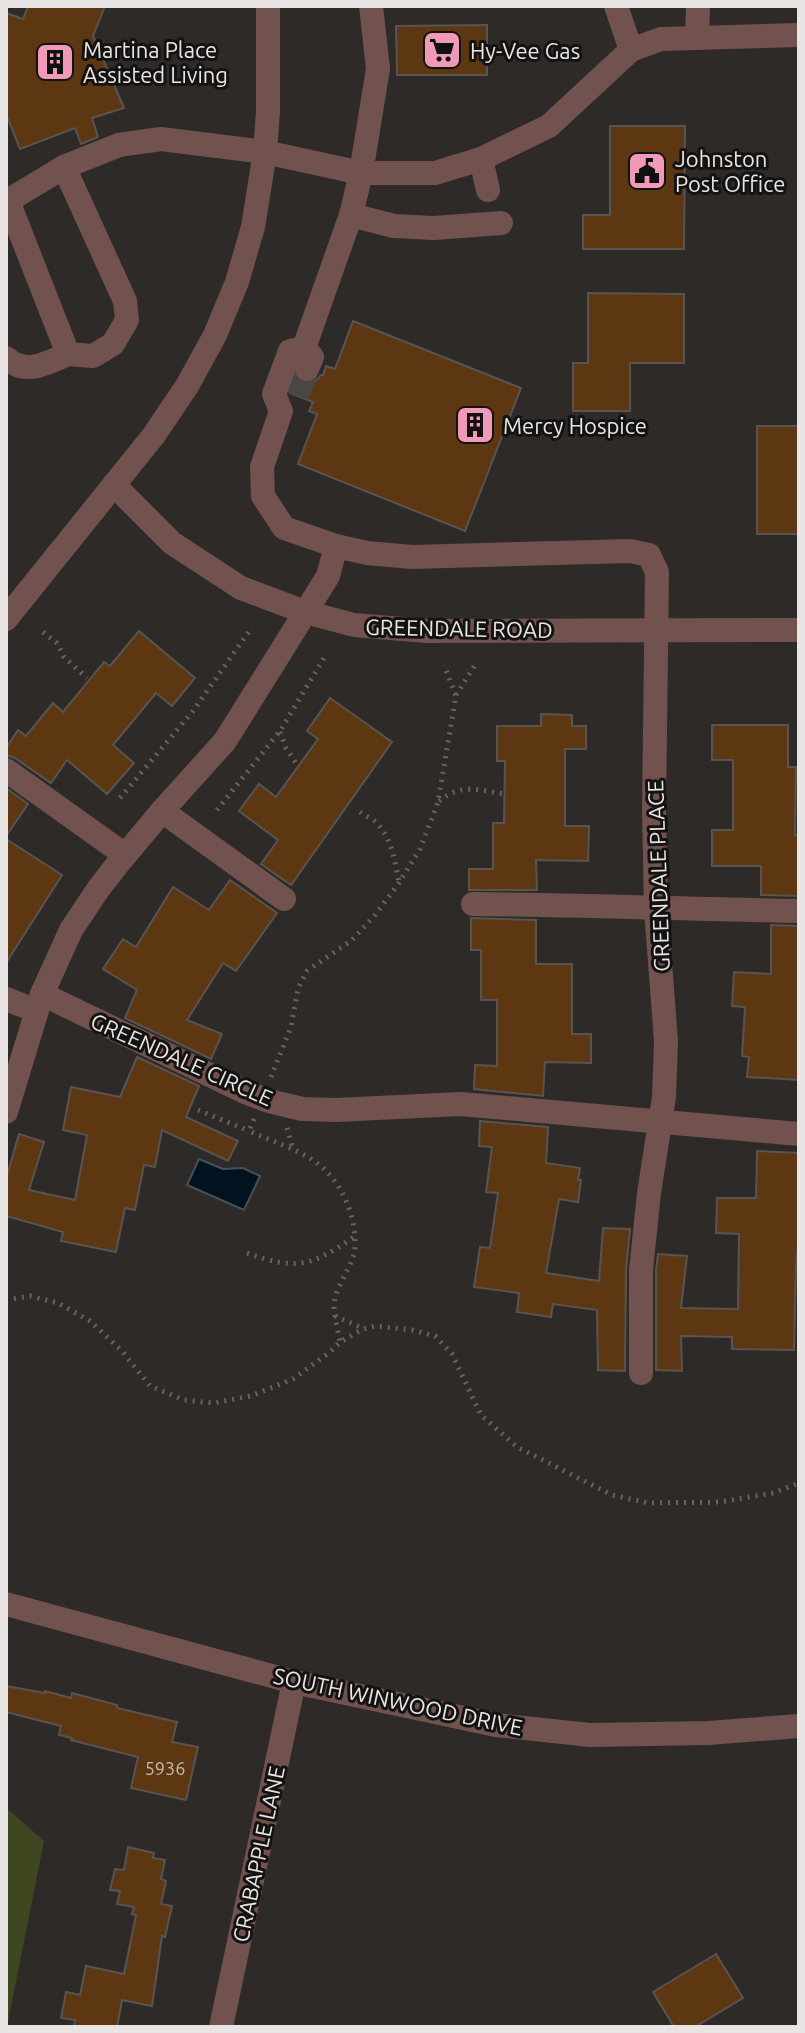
<svg xmlns="http://www.w3.org/2000/svg" width="805" height="2033" font-family="Ubuntu,sans-serif">
	<style>
		.green { fill: #3e471f }
		.water { fill: #00131e; stroke: #465259; stroke-width: 2 }
		.building { fill: #5d3711; stroke: #585451; stroke-width: 2 }
		.lines { fill: none; stroke-linecap: round; stroke-linejoin: round }
		.minor-tunnel { stroke: #4a4644; stroke-width: 24; stroke-dasharray: 24 12; stroke-linecap: butt }
		.path { stroke: #676361; stroke-width: 5; stroke-dasharray: 2 6; stroke-linecap: butt }
		.minor { stroke: #71524e; stroke-width: 24 }
		.labels { text-anchor: middle; dominant-baseline: central; stroke-width: 6; stroke-linejoin: round; paint-order: stroke }
		.number-label { font-size: 18px; fill: #c5baaf }
		.poi-label { font-size: 22px; fill: #e8e5e4; stroke: #151312; text-anchor: start }
		.street-label { font-size: 22px; fill: #e8e5e4; stroke: #151312 }
	</style>
	<rect width="100%" height="100%" fill="#2e2a28"/>
	<path class="green" d="M6 1811H10L44 1841 7 2027Z"/>
	<path class="water" d="M199 1159 223 1169 243 1168 260 1176 244 1210 187 1185Z"/>
	<g class="building">
		<path d="M28 6H105L93 36 124 108 92 118 98 137 81 144 75 128 20 149 6 114V13L23 19Z"/>
		<path d="M487 25V75H397L396 26Z"/>
		<path d="M610 126H685L684 249H583V215H610Z"/>
		<path d="M588 293 684 294V363H630V411H573V363H588Z"/>
		<path d="M353 321 521 388 465 531 298 464 317 414 309 411 313 402 290 393 296 379 302 383 310 384 317 380 321 375H323L326 366 335 369Z"/>
		<rect x="757" y="426" width="42" height="108"/>
		<path d="M139 631 195 678 172 706 156 693 113 745 134 763 107 794 67 760 51 783 15 758 6 755V748L18 730 26 736 53 703 63 712 104 662 110 666Z"/>
		<path d="M330 698 392 742 291 885 261 864 278 840 239 811 259 784 276 797 318 739 307 731Z"/>
		<path d="M541 714 572 715V726H586V749H565V826H589L588 861 536 860 537 890H469V869H493V823H504L505 761H497V726H541Z"/>
		<path d="M712 725H788V767H796L795 835H799V896L761 895V866H712V830H733V760H712Z"/>
		<path d="M6 788 28 804 6 836Z"/>
		<path d="M6 839 62 875 6 963Z"/>
		<path d="M230 880 277 913 236 971 223 963 187 1020 222 1034 211 1059 125 1018 137 990 103 969 123 939 136 947 173 887 209 910Z"/>
		<path d="M471 918 536 920V964H572V1034H591V1063L545 1062 543 1096 474 1089 475 1065 497 1066V1000H481V950H471Z"/>
		<path d="M771 925 799 926V1080L747 1077 749 1057 742 1056 745 1007 732 1006 734 972 771 974Z"/>
		<path d="M137 1057 199 1086 186 1117 238 1141 228 1161 162 1130 155 1167 144 1165 135 1210 125 1208 116 1252 61 1241 63 1232 6 1216V1179L19 1134 44 1142 29 1190 75 1200 87 1135 63 1130 71 1087 120 1097Z"/>
		<path d="M480 1121 548 1127 546 1163 580 1168 578 1180H581L578 1202 559 1199 546 1273 599 1281 603 1228 630 1229 626 1270 625 1371 598 1370 597 1310 553 1304 551 1317 517 1312 519 1293 474 1287 480 1247 490 1248 498 1193 486 1192 492 1147 479 1146Z"/>
		<path d="M757 1151 799 1153V1235L796 1264 794 1350 732 1349V1337L681 1336 682 1371 656 1370V1271L658 1254 687 1256 681 1308 738 1309 739 1234 716 1233 717 1198H756Z"/>
		<path d="M6 1686 45 1693V1691L71 1698 72 1693 117 1705V1708L177 1722 172 1742 198 1747 186 1800 131 1788 138 1757 71 1740 72 1738 59 1735 61 1726 6 1712Z"/>
		<path d="M128 1847 154 1853 153 1858 165 1860 161 1879 166 1881 161 1904 172 1906 165 1937 162 1936 152 2006 122 2000 117 2027H74L75 2020 61 2018 66 1992 80 1995 86 1966 124 1974 136 1915 132 1914 134 1907 117 1904 120 1891 110 1890 115 1869 124 1870Z"/>
		<path d="M716 1954 743 1998 695 2027H674L653 1992Z"/>
	</g>
	<g class="lines">
		<path class="minor-tunnel" d="M298 396 307 369"/>
		<g class="path">
			<path d="M43 632 57 643 64 657 87 678"/>
			<path d="M456 695 475 665"/>
			<path d="M280 732 286 748 298 766"/>
			<path d="M120 798 193 711 252 627"/>
			<path d="M439 801C462 783 477 790 505 794"/>
			<path d="M217 810 280 731 327 653"/>
			<path d="M360 812C365 816 373 819 377 823 392 839 395 862 399 882"/>
			<path d="M271 1077 291 1027 298 989 307 971 352 940 375 915 399 883 420 849 438 802 456 696 444 665"/>
			<path d="M198 1110 249 1131"/>
			<path d="M254 1119 249 1131C297 1152 331 1157 350 1211 354 1224 357 1241 354 1254 349 1271 335 1288 334 1305 334 1317 338 1330 340 1342"/>
			<path d="M287 1128 293 1149"/>
			<path d="M247 1253C297 1271 311 1266 354 1237"/>
			<path d="M6 1300 30 1296 58 1303 90 1321 122 1351 150 1386 184 1400 213 1403 251 1396 293 1379 330 1352 340 1342 363 1329 375 1326 412 1330 435 1336 452 1354 481 1415 517 1447 612 1495 649 1503 720 1502 773 1493 799 1483"/>
			<path d="M335 1316 362 1328"/>
		</g>
		<g class="minor">
			<path d="M371 6 378 69 361 173 351 215 304 348 290 351 274 394 281 411 262 467 263 496 284 528 336 546 367 553 412 557 630 551 649 555 657 572 654 810 656 909 666 1041 664 1097 649 1193 641 1270V1373"/>
			<path d="M616 6 631 50"/>
			<path d="M697 38 698 6"/>
			<path d="M481 159 488 190"/>
			<path d="M8 201 68 354 93 356 113 344 127 320 125 301 64 167"/>
			<path d="M6 202 64 167 119 145 161 139 265 152 361 173H435L481 159 549 126 631 50 661 39 799 35"/>
			<path d="M351 215 394 226 434 228 501 223"/>
			<path d="M304 348 312 357 307 369"/>
			<path d="M6 358C26 376 47 363 68 354"/>
			<path d="M114 485 172 543 241 588 305 612 354 625 427 631 799 630"/>
			<path d="M6 619 154 435 187 386 215 335 237 282 253 227 265 152 268 112V6"/>
			<path d="M6 770 125 855"/>
			<path d="M162 811 284 899"/>
			<path d="M473 904C582 905 690 909 799 911"/>
			<path d="M42 994 245 1092 269 1101 302 1109 336 1110 461 1104 799 1134"/>
			<path d="M6 999 37 1011"/>
			<path d="M6 1112 42 994 71 930 99 888 117 865 162 811 225 741 328 576 336 546"/>
			<path d="M6 1604 294 1682 496 1725 590 1735 708 1733 799 1726"/>
			<path d="M221 2027 294 1682"/>
		</g>
	</g>
	<defs>
		<g id="supermarket-square" transform="scale(2)"><rect x="-9" y="-9" width="18" height="18" rx="4" fill="#f09ab7" stroke="#151312"/><path d="M-6-5.5h2.5l.6 2H6L4.5 2H-2.5L-4.4-4H-6ZM-1.5 3.2a1.3 1.3 0 1 0 .1 0ZM3 3.2a1.3 1.3 0 1 0 .1 0Z" fill="#111"/></g>
		<g id="building-square" transform="scale(2)"><rect x="-9" y="-9" width="18" height="18" rx="4" fill="#f09ab7" stroke="#151312"/><path d="M-4-6H4V6H1V3H-1V6H-4ZM-2.5-4.3h1.7v1.8h-1.7ZM.8-4.3h1.7v1.8H.8ZM-2.5-1h1.7V.8h-1.7ZM.8-1h1.7V.8H.8Z" fill="#111"/></g>
		<g id="civic-square" transform="scale(2)"><rect x="-9" y="-9" width="18" height="18" rx="4" fill="#f09ab7" stroke="#151312"/><path d="M-.6-6.5H3V-4.5H.6V-3L4-1V1h2V6H-6V1h2V-1L-.6-3ZM-1.2 2.5V6h2.4V2.5Z" fill="#111"/></g>
	</defs>
	<g fill-rule="evenodd">
		<use href="#supermarket-square" x="442" y="50"/>
		<use href="#building-square" x="55" y="62"/>
		<use href="#civic-square" x="647" y="171"/>
		<use href="#building-square" x="475" y="425"/>
	</g>
	<g class="labels">
		<g class="number-label">
			<text x="165" y="1768">5936</text>
		</g>
		<g class="poi-label">
			<text x="83" y="49">Martina Place<tspan x="83" dy="25">Assisted Living</tspan></text>
			<text x="470" y="50">Hy-Vee Gas</text>
			<text x="675" y="158">Johnston<tspan x="675" dy="25">Post Office</tspan></text>
			<text x="503" y="425">Mercy Hospice</text>
		</g>
		<g class="street-label">
			<text transform="translate(459 628) rotate(1)">GREENDALE ROAD</text>
			<text transform="translate(658 876) rotate(-92)">GREENDALE PLACE</text>
			<text transform="translate(182 1059) rotate(24)">GREENDALE CIRCLE</text>
			<text transform="translate(398 1701) rotate(12)">SOUTH WINWOOD DRIVE</text>
			<text transform="translate(258 1854) rotate(-78)">CRABAPPLE LANE</text>
		</g>
	</g>
	<rect width="805" height="2033" fill="none" stroke="#e8e5e4" stroke-width="16"/>
</svg>
